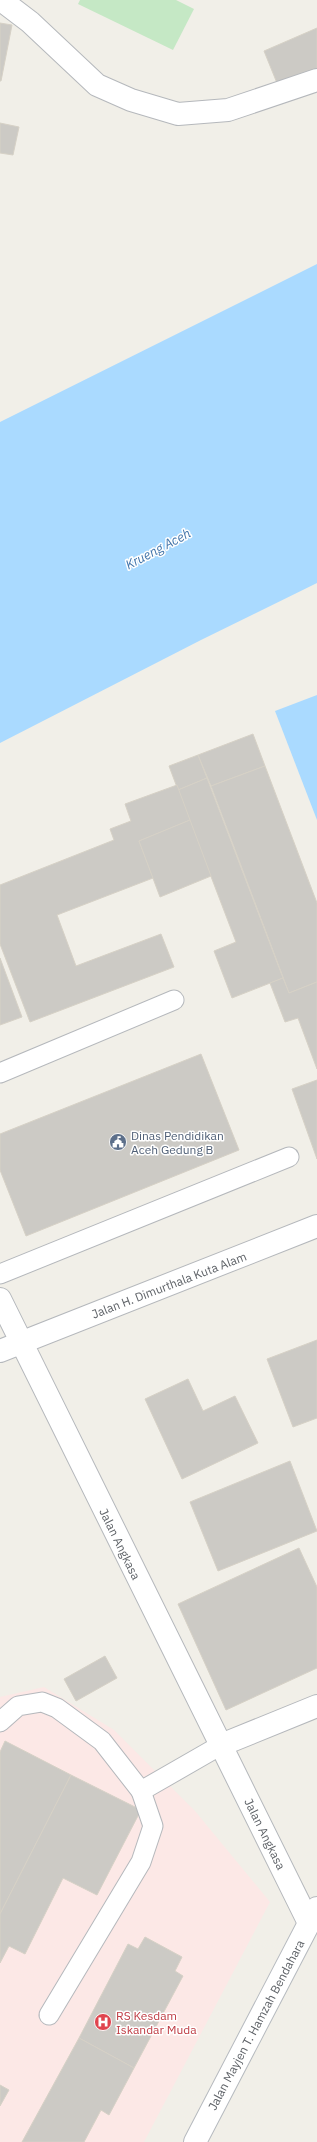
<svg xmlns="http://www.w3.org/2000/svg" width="317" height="2142" font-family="'IBM Plex Sans',sans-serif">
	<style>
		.medical { fill: #fce8e6 }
		.green { fill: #c5e8c5 }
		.water { fill: #aadaff }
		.building { fill: #cccac5; stroke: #d6d1c6 }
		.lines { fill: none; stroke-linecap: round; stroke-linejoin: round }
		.lane-casing { stroke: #b5b8bc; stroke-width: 21 }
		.street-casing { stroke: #b5b8bc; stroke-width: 24 }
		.secondary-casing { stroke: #b6babf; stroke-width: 24 }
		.lane { stroke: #fff; stroke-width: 19 }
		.street { stroke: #fff; stroke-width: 22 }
		.secondary { stroke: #fff; stroke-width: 22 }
		.labels { text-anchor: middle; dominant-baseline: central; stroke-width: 3; stroke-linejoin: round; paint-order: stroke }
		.service-label { font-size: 12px; fill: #4e5e75; stroke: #fff; text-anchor: start }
		.street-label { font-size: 12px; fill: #5f6368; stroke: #fff }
		.health-label { font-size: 12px; fill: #be3a42; stroke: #fff; text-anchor: start }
		.water-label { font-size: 13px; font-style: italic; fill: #4174aa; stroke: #fff }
	</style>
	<rect width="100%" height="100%" fill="#f1efe8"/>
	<path class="medical" d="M44 1687 114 1730 195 1811 270 1902 144 2142H0V1697Z"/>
	<path class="green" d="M80 0H176L194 9 173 50 78 4Z"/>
	<g class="water">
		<path d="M317 264V583L201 640 0 743V422Z"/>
		<path d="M317 695V820L275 711Z"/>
	</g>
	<g class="building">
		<path d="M0 23 12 25 1 81H0Z"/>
		<path d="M317 28V72L279 88 264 51Z"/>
		<path d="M0 123 19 127 13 155 0 153Z"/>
		<path d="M253 734 265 766 211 786 198 755Z"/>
		<path d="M198 755 207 778 178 790 169 766Z"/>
		<path d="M265 766 317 903V982L289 993 211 786Z"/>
		<path d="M207 778 283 978 232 998 214 951 236 942 178 790Z"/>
		<path d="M177 785 190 820 139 841 153 878 57 915 76 966 161 934 174 967 30 1022 0 944V885L114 840 110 829 131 821 125 804Z"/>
		<path d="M190 820 211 876 160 897 139 841Z"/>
		<path d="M0 958 22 1017 0 1025Z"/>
		<path d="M283 978 289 993 317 982V1069L298 1018 285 1022 270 983Z"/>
		<path d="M201 1054 239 1150 26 1236 0 1170V1134Z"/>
		<path d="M317 1080V1159L292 1089Z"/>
		<path d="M317 1340V1418L293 1427 267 1359Z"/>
		<path d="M188 1379 203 1411 235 1396 258 1443 182 1479 145 1399Z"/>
		<path d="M290 1461 317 1531 218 1571 190 1502Z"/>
		<path d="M299 1548 317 1587V1668L226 1710 178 1604Z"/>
		<path d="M105 1656 117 1678 76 1701 64 1679Z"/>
		<path d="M5 1741 71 1775 0 1914V1752Z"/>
		<path d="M71 1775 141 1810 97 1895 63 1878 25 1954 9 1946 0 1963V1914Z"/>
		<path d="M145 1937 182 1957 175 1971 183 1976 134 2068 79 2038 128 1944 138 1949Z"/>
		<path d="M79 2038 134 2068 109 2115 101 2110 84 2142H22Z"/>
		<path d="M0 2085 9 2090 0 2106Z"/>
	</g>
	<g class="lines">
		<g class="lane-casing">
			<g id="lane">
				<path d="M0 1073 174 1000"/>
				<path d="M0 1274 289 1157"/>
				<path d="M0 1722 18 1706 42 1702 57 1708 102 1741 141 1791 221 1745"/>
				<path d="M49 2015 141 1862 153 1826 141 1791"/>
			</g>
		</g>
		<g class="street-casing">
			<g id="street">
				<path d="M1 0 30 22 97 85 131 100 178 114 228 110 317 80"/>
				<path d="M0 1299 309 1923"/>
				<path d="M0 1351 317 1226"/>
				<path d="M221 1745 317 1706"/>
			</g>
		</g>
		<g class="secondary-casing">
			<path id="secondary" d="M195 2142 317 1908"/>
		</g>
		<use href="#lane" class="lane"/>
		<use href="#street" class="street"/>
		<use href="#secondary" class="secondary"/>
	</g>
	<defs>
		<g id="civic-disc" transform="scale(0.9)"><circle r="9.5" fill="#5c6f8a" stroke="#fff"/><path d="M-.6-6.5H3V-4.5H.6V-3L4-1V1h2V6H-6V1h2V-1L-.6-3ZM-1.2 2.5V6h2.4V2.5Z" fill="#fff"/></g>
		<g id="hospital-disc" transform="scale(0.9)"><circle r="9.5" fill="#e0444e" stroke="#fff"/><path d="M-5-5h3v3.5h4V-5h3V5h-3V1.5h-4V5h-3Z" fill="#fff"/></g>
	</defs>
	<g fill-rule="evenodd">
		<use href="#civic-disc" x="118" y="1142"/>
		<use href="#hospital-disc" x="103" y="2022"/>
	</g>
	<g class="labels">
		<g class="service-label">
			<text x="131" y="1135">Dinas Pendidikan<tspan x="131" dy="14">Aceh Gedung B</tspan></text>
		</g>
		<g class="street-label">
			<text transform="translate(169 1285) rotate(-21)">Jalan H. Dimurthala Kuta Alam</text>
			<text transform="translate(120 1544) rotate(64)">Jalan Angkasa</text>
			<text transform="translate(265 1834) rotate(64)">Jalan Angkasa</text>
			<text transform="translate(256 2025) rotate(-62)">Jalan Mayjen T. Hamzah Bendahara</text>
		</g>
		<g class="health-label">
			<text x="116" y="2015">RS Kesdam<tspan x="116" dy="14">Iskandar Muda</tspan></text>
		</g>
		<g class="water-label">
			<text transform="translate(158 549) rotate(-28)">Krueng Aceh</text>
		</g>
	</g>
</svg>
